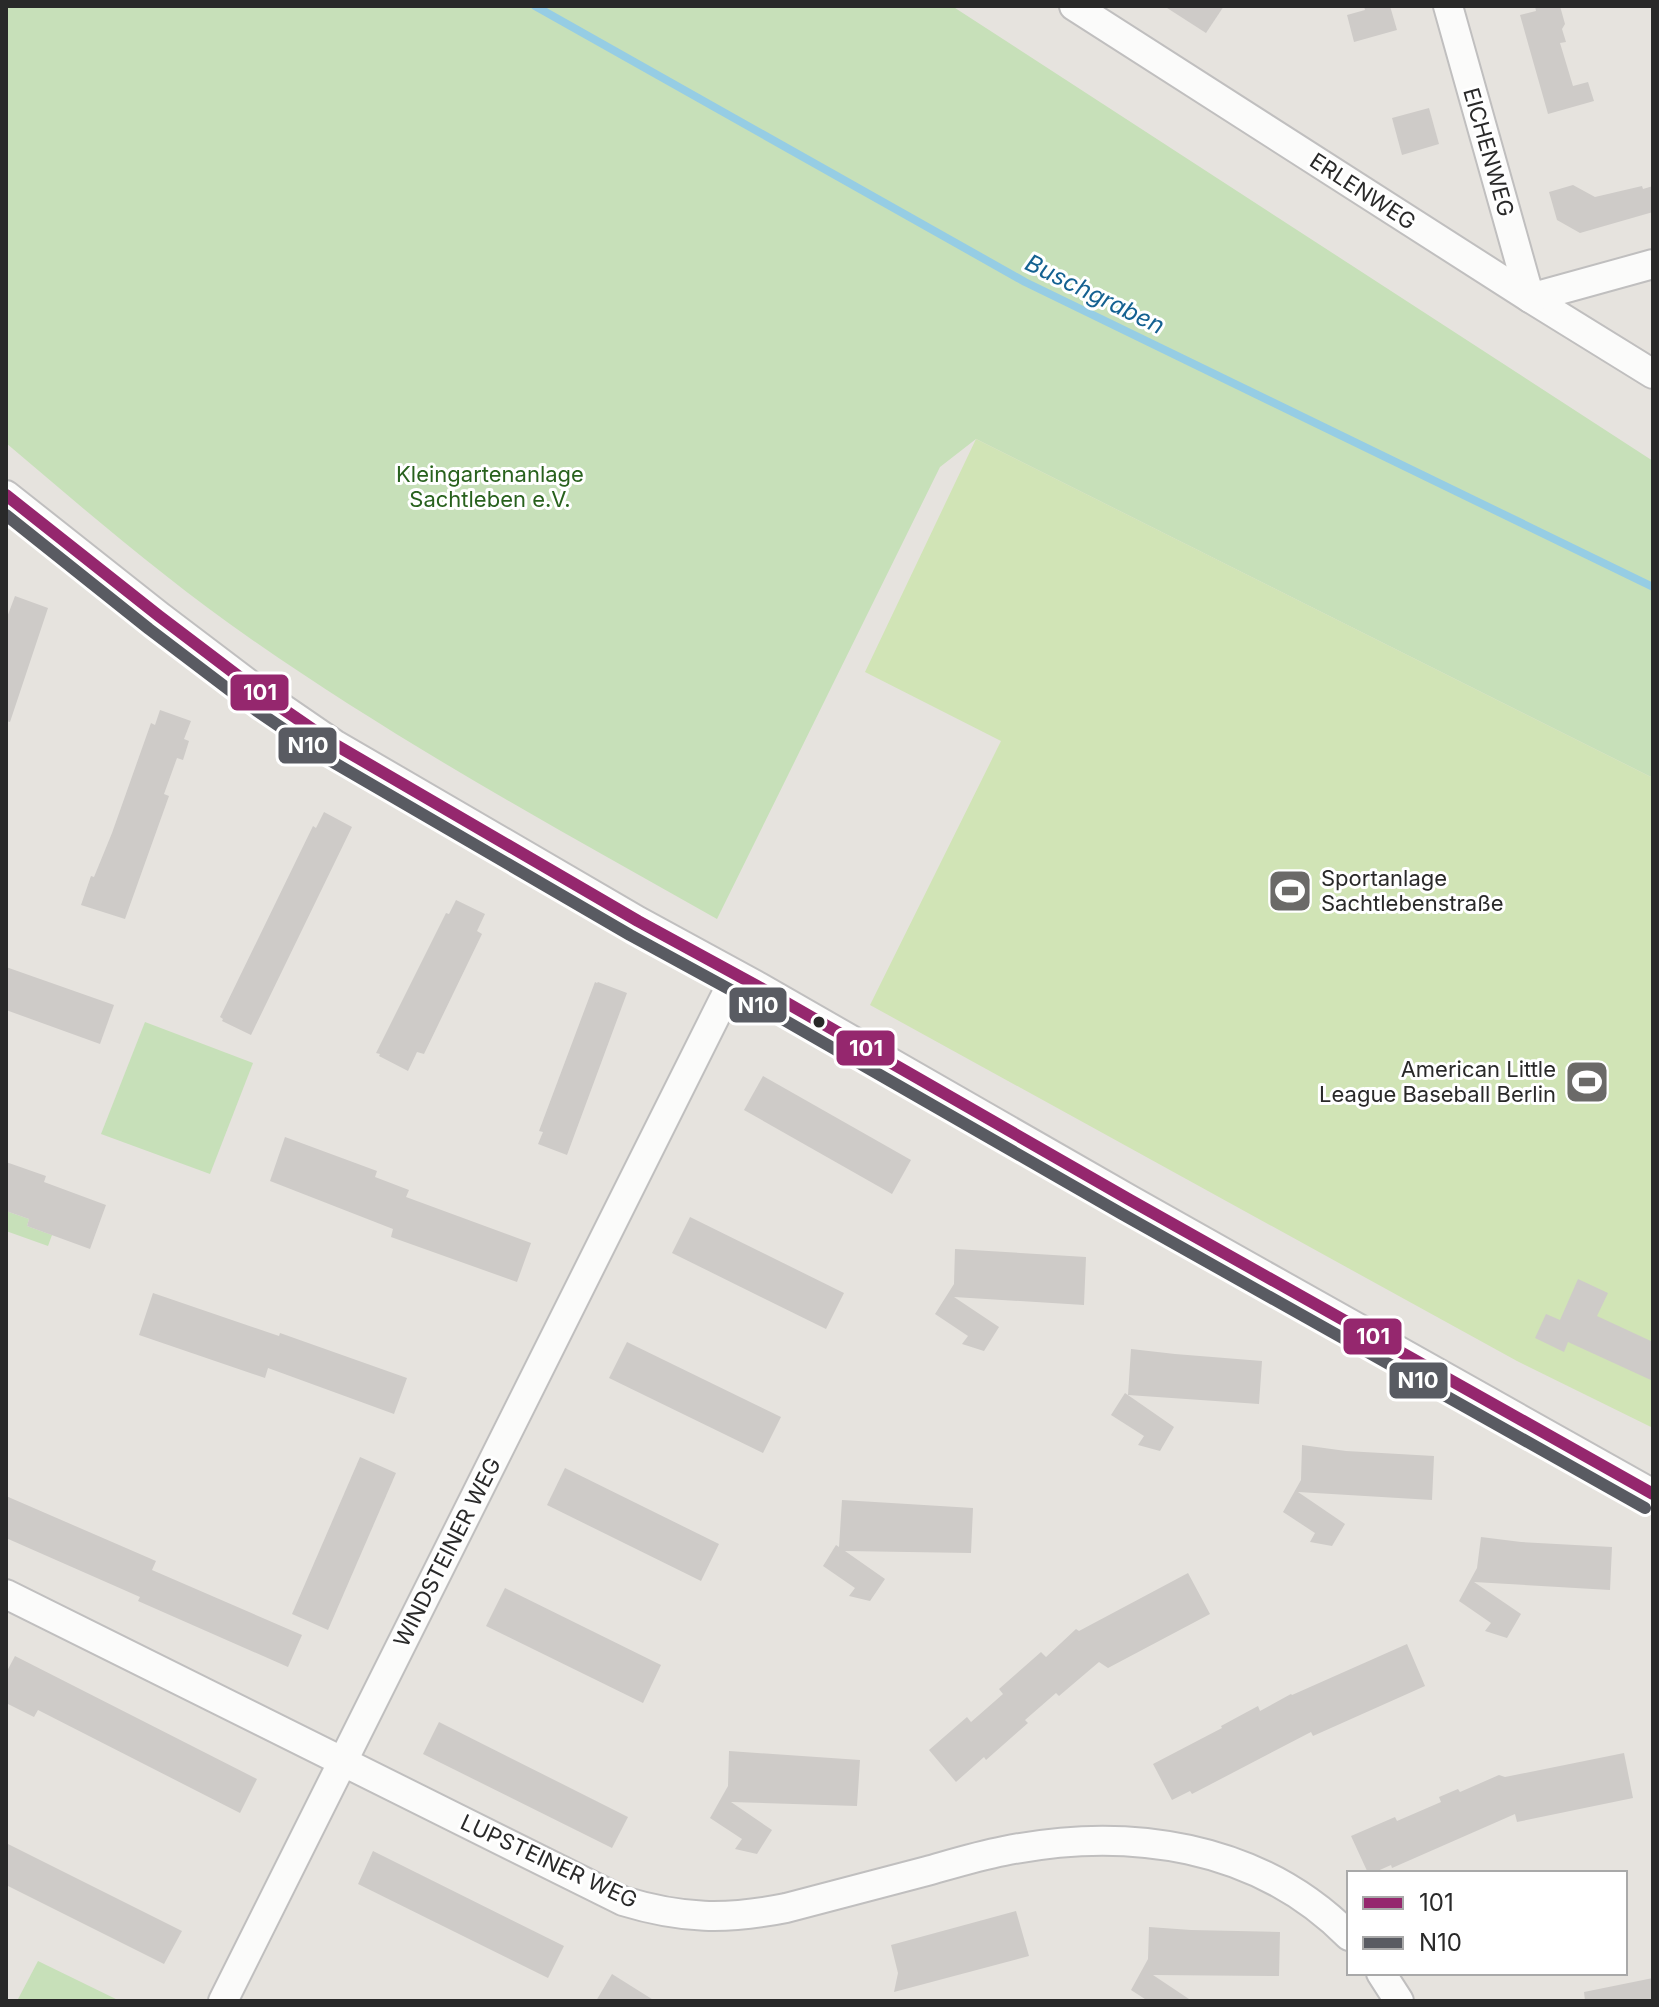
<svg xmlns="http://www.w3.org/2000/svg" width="1659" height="2007" font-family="Inter,sans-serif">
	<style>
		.green { fill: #c7e0b9 }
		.pitch { fill: #d1e4b6 }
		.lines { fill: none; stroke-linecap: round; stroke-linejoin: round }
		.stream { stroke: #96cde4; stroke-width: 8 }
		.building { fill: #cecbc8 }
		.minor-casing { stroke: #c0bfbf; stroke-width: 32 }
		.minor { stroke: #fbfbfa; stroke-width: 28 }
		.bus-1-casing { stroke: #fff; stroke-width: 18 }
		.bus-2-casing { stroke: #fff; stroke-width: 18 }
		.bus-1 { stroke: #95276e; stroke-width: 12 }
		.bus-2 { stroke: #595b62; stroke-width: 12 }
		.bus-dot { fill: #292929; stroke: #fff; stroke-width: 3 }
		.labels { text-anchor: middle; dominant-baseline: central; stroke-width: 6; stroke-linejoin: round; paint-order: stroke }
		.street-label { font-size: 22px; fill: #292929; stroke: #fff }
		.park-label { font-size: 22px; fill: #28611d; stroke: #fff }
		.poi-label { font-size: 22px; fill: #292929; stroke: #fff; text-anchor: start }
		.water-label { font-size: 24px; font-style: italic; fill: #146191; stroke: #fff }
		.line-badge { stroke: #fff; stroke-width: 3 }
		.badge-label { font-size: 22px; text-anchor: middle; font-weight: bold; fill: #fff }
	</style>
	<rect width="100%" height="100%" fill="#e6e3de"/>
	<g class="green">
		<path d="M6 6H952L1653 461V778L976 439 940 467 717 919C559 830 400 743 251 639 165 579 86 511 6 443Z"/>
		<path d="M145 1022 253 1063 210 1174 101 1134Z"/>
		<path d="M6 1211 29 1219 27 1226 52 1235 48 1246 6 1231Z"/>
		<path d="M38 1961 120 2001H17Z"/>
	</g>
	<path class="pitch" d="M976 439 1653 778V1428L1517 1361 870 1005 1001 741 865 672Z"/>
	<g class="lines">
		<path class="stream" d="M535 6 1025 282 1653 587"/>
	</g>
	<g class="building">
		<path d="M1164 6H1224L1206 33Z"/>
		<path d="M1364 6H1390L1397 30 1354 42 1347 15 1365 10Z"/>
		<path d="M1535 6H1560L1565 24 1562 29 1566 42 1560 43 1573 86 1588 82 1594 101 1548 114 1520 15 1536 11Z"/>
		<path d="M1429 108 1439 144 1402 155 1392 118Z"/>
		<path d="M1573 185 1595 197 1642 186 1643 189 1653 186V212L1580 233 1557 220 1549 192Z"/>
		<path d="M15 596 48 608 10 722 6 721V620Z"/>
		<path d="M160 710 191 721 184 739 189 741 183 760 177 758 164 794 169 796 125 919 81 905 91 876 94 877 112 833 151 723 155 725Z"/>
		<path d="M324 812 352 827 251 1035 222 1021 223 1019 220 1017 313 826 316 828Z"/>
		<path d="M456 900 485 914 477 931 482 934 424 1054 417 1052 408 1071 379 1056 380 1054 376 1053 446 913 449 914Z"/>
		<path d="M6 967 114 1005 100 1044 6 1010Z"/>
		<path d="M595 982 597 983 598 982 627 993 567 1155 538 1144 543 1132 539 1131Z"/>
		<path d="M763 1076 911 1160 892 1194 744 1110Z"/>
		<path d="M285 1137 377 1171 375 1177 409 1190 406 1197 531 1243 517 1282 391 1237 393 1229 270 1181Z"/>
		<path d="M6 1162 46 1176 44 1182 106 1205 90 1249 27 1226 29 1219 6 1211Z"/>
		<path d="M690 1217 844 1293 826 1329 672 1253Z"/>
		<path d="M955 1249 1086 1257 1084 1305 954 1297 999 1327 984 1351 962 1344 968 1336 935 1314 954 1284Z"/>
		<path d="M1578 1279 1608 1293 1597 1316 1653 1342V1381L1568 1342 1564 1352 1535 1338 1546 1314 1560 1320Z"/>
		<path d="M153 1293 279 1336 280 1333 407 1378 394 1414 268 1368 265 1378 139 1335Z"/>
		<path d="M627 1342 781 1417 763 1453 609 1378Z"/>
		<path d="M1131 1349 1175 1354 1262 1361 1259 1404 1128 1395Z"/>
		<path d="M1125 1393 1174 1427 1160 1451 1138 1445 1144 1436 1111 1415Z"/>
		<path d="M1302 1445 1346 1451 1434 1456 1432 1500 1298 1492 1345 1524 1332 1546 1310 1542 1315 1533 1283 1512 1301 1480Z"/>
		<path d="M360 1457 396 1473 328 1630 292 1614Z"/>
		<path d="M565 1468 719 1544 701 1581 547 1505Z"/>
		<path d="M6 1496 156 1561 152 1570 302 1635 288 1667 138 1601 140 1597 6 1538Z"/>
		<path d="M842 1500 973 1508 971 1553 845 1551 885 1579 870 1601 849 1596 855 1588 823 1566 836 1545 839 1547Z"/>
		<path d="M1481 1537 1521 1542 1612 1547 1610 1590 1474 1582 1521 1614 1507 1638 1485 1631 1491 1623 1459 1601 1477 1568Z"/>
		<path d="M1188 1573 1210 1614 1108 1668 1099 1662 1059 1696 1056 1693 1025 1720 1028 1723 986 1760 984 1757 956 1782 929 1750 967 1717 971 1722 1003 1694 999 1689 1041 1652 1046 1657 1076 1629 1079 1631Z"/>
		<path d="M505 1588 661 1665 643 1703 486 1626Z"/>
		<path d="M1407 1644 1425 1686 1313 1736 1311 1732 1192 1794 1190 1791 1172 1800 1153 1764 1222 1728 1221 1726 1258 1706 1260 1711 1291 1694 1292 1695Z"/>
		<path d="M15 1656 257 1779 240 1813 38 1710 34 1717 6 1703V1673Z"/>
		<path d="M439 1722 628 1817 612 1848 423 1754Z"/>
		<path d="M729 1751 860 1760 857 1806 731 1802 772 1830 757 1854 735 1849 742 1839 710 1818 728 1786Z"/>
		<path d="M1624 1753 1633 1798 1517 1822 1515 1814 1392 1868 1391 1865 1373 1873H1368L1351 1836 1395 1817 1397 1821 1441 1802 1439 1797 1458 1789 1460 1792 1499 1775 1505 1777Z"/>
		<path d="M6 1843 182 1931 164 1964 6 1885Z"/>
		<path d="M373 1851 564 1946 548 1978 358 1884Z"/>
		<path d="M1016 1911 1029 1956 894 1992 898 1973 891 1945Z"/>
		<path d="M1149 1927 1191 1930 1280 1932 1279 1976 1153 1975 1192 2001H1148L1131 1990 1148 1959Z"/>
		<path d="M612 1974 655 2001H596Z"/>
		<path d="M1653 1978V2001H1585L1584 1992Z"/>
	</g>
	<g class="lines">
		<g class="minor-casing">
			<g id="minor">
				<path d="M1074 6 1530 298 1653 374"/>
				<path d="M1448 6 1530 298 1653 264"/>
				<path d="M6 495 159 616 267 698 334 744 638 921 759 987 1130 1200 1653 1494"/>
				<path d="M6 1594 623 1901C682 1919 726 1920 786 1908 833 1896 880 1883 927 1871 952 1864 978 1856 1004 1851 1127 1826 1258 1844 1349 1936"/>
				<path d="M1381 1973 1399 2001"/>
				<path d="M223 2001 736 975"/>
			</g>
		</g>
		<use href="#minor" class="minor"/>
		<g class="bus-1-casing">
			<path id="bus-1" d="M6 495 159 616 267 698 334 744 638 921 759 987 1130 1200 1653 1494"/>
		</g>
		<g class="bus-2-casing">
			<path id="bus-2" d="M6 515 149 629 257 711 326 758 630 935 751 1001 1122 1214 1645 1508"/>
		</g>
		<use href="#bus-1" class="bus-1"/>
		<use href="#bus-2" class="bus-2"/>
	</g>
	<defs>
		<g id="stadium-square" transform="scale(2.3)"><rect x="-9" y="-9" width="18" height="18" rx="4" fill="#6b6a68" stroke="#fff"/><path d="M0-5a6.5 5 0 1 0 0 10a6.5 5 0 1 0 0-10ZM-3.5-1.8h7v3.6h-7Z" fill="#fff"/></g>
	</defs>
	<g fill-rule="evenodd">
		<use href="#stadium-square" x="1290" y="891"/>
		<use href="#stadium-square" x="1587" y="1082"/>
	</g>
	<circle class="bus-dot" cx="819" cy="1022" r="7"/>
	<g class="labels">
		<g class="street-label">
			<text transform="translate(1489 152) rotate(74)">EICHENWEG</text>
			<text transform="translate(1363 191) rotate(33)">ERLENWEG</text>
			<text transform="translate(447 1552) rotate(-63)">WINDSTEINER WEG</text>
			<text transform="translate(549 1861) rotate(25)">LUPSTEINER WEG</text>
		</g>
		<g class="park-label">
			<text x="490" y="474">Kleingartenanlage<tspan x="490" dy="25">Sachtleben e.V.</tspan></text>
		</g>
		<g class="poi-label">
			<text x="1321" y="878">Sportanlage<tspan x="1321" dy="25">Sachtlebenstraße</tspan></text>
			<text x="1556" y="1069" text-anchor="end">American Little<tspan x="1556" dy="25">League Baseball Berlin</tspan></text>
		</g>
		<g class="water-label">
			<text transform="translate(1095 294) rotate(26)">Buschgraben</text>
		</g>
	</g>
	<g class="line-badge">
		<rect x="229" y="673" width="61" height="39" rx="8" fill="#95276e"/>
		<rect x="277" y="726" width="61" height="39" rx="8" fill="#595b62"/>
		<rect x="728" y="986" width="60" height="38" rx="8" fill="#595b62"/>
		<rect x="835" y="1029" width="61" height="38" rx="8" fill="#95276e"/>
		<rect x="1342" y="1317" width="61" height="39" rx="8" fill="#95276e"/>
		<rect x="1388" y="1361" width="61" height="39" rx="8" fill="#595b62"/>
	</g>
	<g class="badge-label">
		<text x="260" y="700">101</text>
		<text x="308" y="753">N10</text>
		<text x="758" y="1013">N10</text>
		<text x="866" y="1056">101</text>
		<text x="1373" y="1344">101</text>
		<text x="1418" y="1388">N10</text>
	</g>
	<rect width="1659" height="2007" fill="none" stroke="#292929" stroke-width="16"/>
	<rect x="1347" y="1871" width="280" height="104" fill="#ffffff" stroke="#a9a9a9" stroke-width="2"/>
	<rect x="1363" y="1897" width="40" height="12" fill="#95276e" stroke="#a9a9a9" stroke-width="2"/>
	<text x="1419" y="1911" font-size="24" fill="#292929">101</text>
	<rect x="1363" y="1937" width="40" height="12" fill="#595b62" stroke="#a9a9a9" stroke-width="2"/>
	<text x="1419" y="1951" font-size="24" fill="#292929">N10</text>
</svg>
